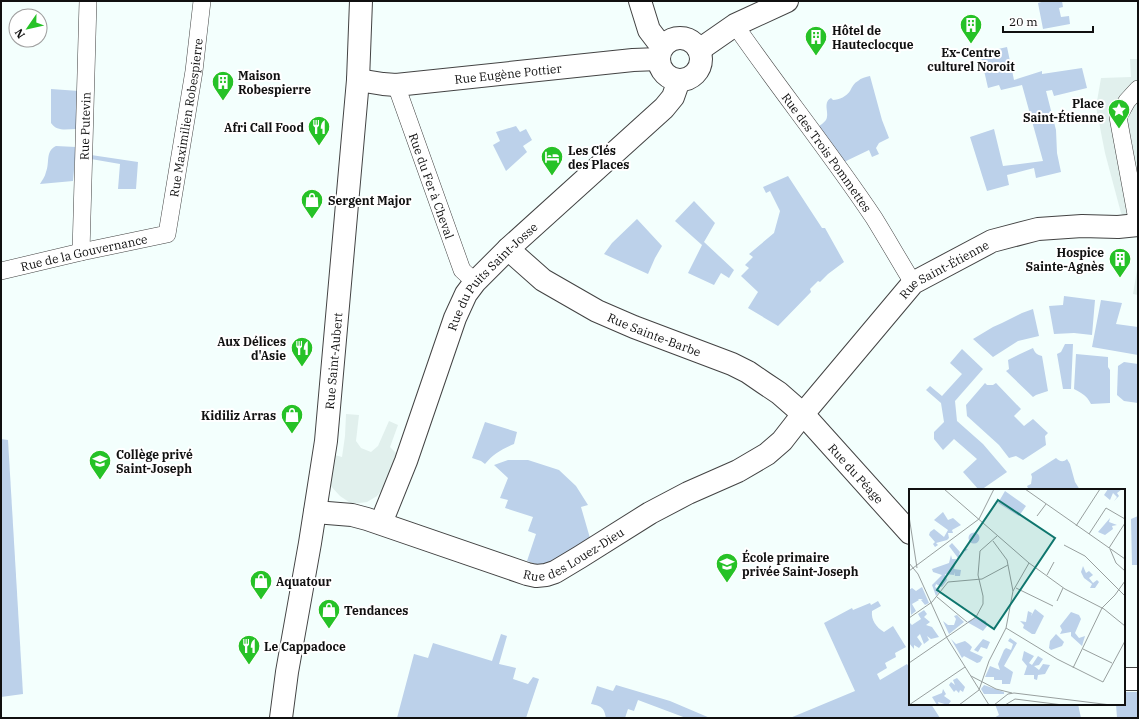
<svg xmlns="http://www.w3.org/2000/svg" width="1139" height="719" font-family="'IBM Plex Serif',serif">
	<style>
		.green { fill: #bcd1ea }
		.plaza { fill: #e1f0ed }
		.lines { fill: none; stroke-linecap: round; stroke-linejoin: round }
		.service-casing { stroke: #434343; stroke-width: 18 }
		.minor-casing { stroke: #434343; stroke-width: 24 }
		.tertiary-casing { stroke: #434343; stroke-width: 24 }
		.service { stroke: #fff; stroke-width: 17 }
		.minor { stroke: #fff; stroke-width: 22 }
		.tertiary { stroke: #fff; stroke-width: 22 }
		.labels { text-anchor: middle; dominant-baseline: central; stroke-width: 4; stroke-linejoin: round; paint-order: stroke }
		.poi-label { font-size: 12px; font-weight: bold; fill: #101010; stroke: #fff; text-anchor: start }
		.street-label { font-size: 12px; fill: #101010; stroke: #fff }
		.inset-road { fill: none; stroke: #989f9e; stroke-width: 1 }
		.view { fill: #0f766e; fill-opacity: 0.15; stroke: #0f766e; stroke-width: 2 }
		.inset-edge { fill: none; stroke: #101010; stroke-width: 2 }
	</style>
	<rect width="100%" height="100%" fill="#f3fffd"/>
	<g class="green">
		<path d="M1045 1H1062L1063 7 1059 8 1061 17 1069 16 1070 24 1043 29 1038 3Z"/>
		<path d="M1007 47 1014 80 1042 71V74L1082 68 1087 88 1054 96 1052 90 1046 91 1056 130 1057 153 1061 172 1036 178 1034 168 1007 175 1009 185 987 191 970 137 994 129 1003 166 1043 161 1022 85 1001 90 999 85 988 88 980 53Z"/>
		<path d="M870 76 882 120 889 138 879 143 876 148 879 154 872 157 869 150 844 162 818 127C820 125 824 123 826 120 830 113 822 103 831 98L833 100C839 100 847 96 850 91 852 87 854 83 858 81 861 78 866 77 870 76Z"/>
		<path d="M51 89 79 91 76 129C67 129 57 132 51 123Z"/>
		<path d="M516 126 520 132 526 129 532 140 523 146 527 152 506 171 493 145 500 141 496 132Z"/>
		<path d="M56 146 76 147 73 181 40 184C42 180 45 177 46 172 50 163 45 151 56 146Z"/>
		<path d="M91 155 138 162 136 189H118L120 164 91 159Z"/>
		<path d="M788 176 822 228H825L844 262 828 274 820 282 818 281 810 289 811 292 778 326 748 308 758 292 741 276 749 268 745 265 753 257 749 254 774 233 780 211 770 191 766 193 763 187Z"/>
		<path d="M694 201 715 223 704 242 734 270 729 278 721 273 714 285 688 273 702 245 675 221Z"/>
		<path d="M637 219 662 246 655 258 648 274 604 254 612 243Z"/>
		<path d="M1064 296 1095 300 1092 335 1074 333 1054 334 1049 306 1063 305Z"/>
		<path d="M1101 300 1122 303 1116 324 1138 327V355L1092 347Z"/>
		<path d="M1033 309 1039 336 1018 341 993 357 973 339 993 327 1002 323 1022 313Z"/>
		<path d="M1065 344H1073L1071 389H1063L1057 354 1061 352Z"/>
		<path d="M1033 348C1035 353 1037 355 1042 356L1048 391 1036 395 1033 397 1006 371 1009 369 1008 360 1020 354Z"/>
		<path d="M962 349 983 369 955 401 957 421 983 444 1007 472 981 490H979L963 472 977 459 954 439 943 450 934 439V432L944 422 941 403 926 390 930 386 942 396 962 374 950 363Z"/>
		<path d="M1076 354 1108 357V367L1110 370V403L1091 404C1087 396 1082 393 1074 389Z"/>
		<path d="M1124 362 1138 364V403L1124 401 1117 395 1118 366Z"/>
		<path d="M985 383 987 385H993L996 383 1021 409 1014 416 1024 426 1033 419 1048 433 1045 436 1046 445 1023 460 1016 456 1009 458 999 445 967 416 966 405Z"/>
		<path d="M485 422 517 432 514 444C502 449 493 454 485 464L481 461 472 458Z"/>
		<path d="M1 439 8 440 23 694 1 697Z"/>
		<path d="M1056 458C1059 461 1063 463 1067 459L1070 464 1075 482 1080 490H1029L1027 486 1031 484 1032 477 1031 474Z"/>
		<path d="M508 460H528L559 470 576 486 588 505 581 507 590 538 551 563 539 565 527 561 536 534 528 531 533 517 505 508 508 500 500 498 508 478 494 465Z"/>
		<path d="M1138 516V565H1132L1131 519Z"/>
		<path d="M878 601 881 606 872 611C871 620 876 627 884 632L893 626 906 647 895 653 896 657 885 663 887 668 877 674 880 680 907 664 910 669V704H931L940 718H790L855 691 824 623 852 608 853 610 870 603 871 605Z"/>
		<path d="M501 634 507 636 499 664 516 668 513 679 528 684 533 677 539 679 526 718H397L414 654 428 658 433 643 492 661Z"/>
		<path d="M616 685 670 701 710 718H686L638 700 634 711 628 709 625 718H606C604 707 601 706 591 704L597 686 613 691Z"/>
		<path d="M1124 692H1138V718H1117L1116 704H1124Z"/>
		<path d="M995 704H1078L1081 718H994L999 715Z"/>
	</g>
	<g class="plaza">
		<path d="M1130 59H1138V239L1121 213 1105 153 1096 107 1101 78 1131 77Z"/>
		<path d="M1138 264V295L1133 294Z"/>
		<path d="M346 414 359 415 356 441 361 448 371 452 378 446 389 421 398 425 390 447 396 453 387 483 377 496 367 502 352 504 340 496 329 484 331 454 342 457 345 436Z"/>
	</g>
	<g class="lines">
		<g class="service-casing">
			<g id="service">
				<path id="s1" d="M735 25C780 90 830 152 874 218 887 239 900 262 913 283"/>
				<path id="s2" d="M396 85 462 270 475 282"/>
				<path d="M1138 225 1118 117 1127 101 1138 89"/>
				<path id="s3" d="M81 252 88 1"/>
				<path id="s4" d="M1 271 81 252 167 234 194 71 202 1"/>
			</g>
		</g>
		<g class="minor-casing">
			<g id="minor">
				<path d="M640 1 649 30 662 47"/>
				<circle cx="680" cy="59" r="21"/>
				<path d="M699 50 735 25 787 1"/>
				<path id="s5" d="M358 80 383 84 396 85 633 60 659 59"/>
				<path id="s6" d="M508 249 543 280 597 311 634 327 732 364 748 372 764 383 779 393 803 414 910 533"/>
				<path id="s7" d="M315 512 352 515 367 519 527 574 536 576 546 575 555 572 580 557 650 513 688 493 738 471 767 454 782 441 803 414 913 283 992 241 1038 229 1082 226 1118 227 1138 225"/>
				<path id="s8" d="M381 523 406 461 455 318 466 294 475 282 508 249 664 108 673 97 679 80"/>
				<path d="M1124 679H1138"/>
			</g>
		</g>
		<g class="tertiary-casing">
			<g id="tertiary">
				<path id="s9" d="M281 718 287 672 310 543 326 441 358 80 361 1"/>
			</g>
		</g>
		<use href="#service" class="service"/>
		<use href="#minor" class="minor"/>
		<use href="#tertiary" class="tertiary"/>
	</g>
	<defs>
		<g id="building-pin" transform="scale(1.15)"><path d="M0 17L-7.5 6A9.5 9.5 0 1 1 7.5 6Z" fill="#26c227" stroke="#fff"/><path d="M-4-6H4V6H1V3H-1V6H-4ZM-2.5-4.3h1.7v1.8h-1.7ZM.8-4.3h1.7v1.8H.8ZM-2.5-1h1.7V.8h-1.7ZM.8-1h1.7V.8H.8Z" fill="#fff"/></g>
		<g id="sight-pin" transform="scale(1.15)"><path d="M0 17L-7.5 6A9.5 9.5 0 1 1 7.5 6Z" fill="#26c227" stroke="#fff"/><path d="M0-6L1.8-2.2L6-1.7L2.9 1.2L3.7 5.4L0 3.3L-3.7 5.4L-2.9 1.2L-6-1.7L-1.8-2.2Z" fill="#fff"/></g>
		<g id="restaurant-pin" transform="scale(1.15)"><path d="M0 17L-7.5 6A9.5 9.5 0 1 1 7.5 6Z" fill="#26c227" stroke="#fff"/><path d="M-5-6h1v4h1v-4h1v4h1v-4h1v5L-1.5 .5V6h-2V.5L-5-1ZM5-6V6H3V1.5H1.5Q1.5-4 5-6Z" fill="#fff"/></g>
		<g id="hotel-pin" transform="scale(1.15)"><path d="M0 17L-7.5 6A9.5 9.5 0 1 1 7.5 6Z" fill="#26c227" stroke="#fff"/><path d="M-6-4.5h1.5V1H6V5H4.5V3h-9V5H-6ZM-4 0a1.8 1.8 0 1 1 3.6 0ZM.5 0V-2.5h3Q6-2.5 6 0Z" fill="#fff"/></g>
		<g id="shop-pin" transform="scale(1.15)"><path d="M0 17L-7.5 6A9.5 9.5 0 1 1 7.5 6Z" fill="#26c227" stroke="#fff"/><path d="M-5-2.5h2.3a2.7 3.5 0 0 1 5.4 0H5L5.5 6h-11ZM-1.5-2.5h3a1.5 2.3 0 0 0-3 0Z" fill="#fff"/></g>
		<g id="school-pin" transform="scale(1.15)"><path d="M0 17L-7.5 6A9.5 9.5 0 1 1 7.5 6Z" fill="#26c227" stroke="#fff"/><path d="M0-5L7-2L0 1L-7-2ZM-4 1L0 2.5L4 1V4Q0 6-4 4Z" fill="#fff"/></g>
	</defs>
	<g fill-rule="evenodd">
		<use href="#building-pin" x="971" y="25"/>
		<use href="#building-pin" x="816" y="37"/>
		<use href="#building-pin" x="223" y="82"/>
		<use href="#sight-pin" x="1119" y="110"/>
		<use href="#restaurant-pin" x="319" y="127"/>
		<use href="#hotel-pin" x="552" y="157"/>
		<use href="#shop-pin" x="312" y="200"/>
		<use href="#building-pin" x="1120" y="259"/>
		<use href="#restaurant-pin" x="302" y="348"/>
		<use href="#shop-pin" x="292" y="415"/>
		<use href="#school-pin" x="100" y="461"/>
		<use href="#school-pin" x="727" y="564"/>
		<use href="#shop-pin" x="261" y="581"/>
		<use href="#shop-pin" x="329" y="610"/>
		<use href="#restaurant-pin" x="249" y="646"/>
	</g>
	<g class="labels">
		<g class="poi-label">
			<text x="832" y="30">Hôtel de<tspan x="832" dy="14">Hauteclocque</tspan></text>
			<text x="971" y="52" text-anchor="middle">Ex-Centre<tspan x="971" dy="14">culturel Noroit</tspan></text>
			<text x="238" y="75">Maison<tspan x="238" dy="14">Robespierre</tspan></text>
			<text x="1104" y="103" text-anchor="end">Place<tspan x="1104" dy="14">Saint-Étienne</tspan></text>
			<text x="304" y="127" text-anchor="end">Afri Call Food</text>
			<text x="568" y="150">Les Clés<tspan x="568" dy="14">des Places</tspan></text>
			<text x="328" y="200">Sergent Major</text>
			<text x="1104" y="252" text-anchor="end">Hospice<tspan x="1104" dy="14">Sainte-Agnès</tspan></text>
			<text x="286" y="341" text-anchor="end">Aux Délices<tspan x="286" dy="14">d'Asie</tspan></text>
			<text x="276" y="415" text-anchor="end">Kidiliz Arras</text>
			<text x="116" y="454">Collège privé<tspan x="116" dy="14">Saint-Joseph</tspan></text>
			<text x="742" y="557">École primaire<tspan x="742" dy="14">privée Saint-Joseph</tspan></text>
			<text x="276" y="581">Aquatour</text>
			<text x="344" y="610">Tendances</text>
			<text x="264" y="646">Le Cappadoce</text>
		</g>
		<g class="street-label">
			<text stroke="none"><textPath href="#s5" startOffset="151">Rue Eugène Pottier</textPath></text>
			<text stroke="none"><textPath href="#s4" startOffset="288">Rue Maximilien Robespierre</textPath></text>
			<text stroke="none"><textPath href="#s3" startOffset="126">Rue Putevin</textPath></text>
			<text stroke="none"><textPath href="#s1" startOffset="157">Rue des Trois Pommettes</textPath></text>
			<text stroke="none"><textPath href="#s2" startOffset="107">Rue du Fer à Cheval</textPath></text>
			<text stroke="none"><textPath href="#s4" startOffset="85">Rue de la Gouvernance</textPath></text>
			<text stroke="none"><textPath href="#s7" startOffset="752">Rue Saint-Étienne</textPath></text>
			<text stroke="none"><textPath href="#s8" startOffset="274">Rue du Puits Saint-Josse</textPath></text>
			<text stroke="none"><textPath href="#s6" startOffset="171">Rue Sainte-Barbe</textPath></text>
			<text stroke="none"><textPath href="#s9" startOffset="361">Rue Saint-Aubert</textPath></text>
			<text stroke="none"><textPath href="#s6" startOffset="421">Rue du Péage</textPath></text>
			<text stroke="none"><textPath href="#s7" startOffset="274">Rue des Louez-Dieu</textPath></text>
		</g>
	</g>
	<g transform="translate(909 489)">
		<rect width="216" height="216" fill="#f3fffd"/>
		<path d="M199 0 212 1 208 4 210 7 205 12 208 8 204 4 201 11 195 6ZM96 2 117 17 110 27 89 14ZM34 23 39 31 44 29 52 36 43 41 44 44H39L40 49 38 51 27 54 29 56 26 58 24 55 26 53 20 46 21 43 25 40 35 48 39 41 25 31ZM201 29 200 33 208 36 203 37 204 40 196 46 189 43ZM59.5 49a5.5 5.5 0 1 1 11 0a5.5 5.5 0 1 1-11 0ZM43 54 51 63 50 66 56 63 55 60H59L49 69 40 57ZM42 66 43 70H47L45 80 52 81 51 87H46L45 83V86L36 85 38 91 33 98 27 95 26 98 31 101 27 107 23 96 33 86 24 83 23 80 40 74ZM174 77 177 84 180 82 184 86 180 89 184 94 188 91 190 93 186 99H181L183 95 175 89 172 83ZM13 98 20 114 16 116 12 111 14 110H9L10 111 3 115 7 122 2 126 0 101 3 99 7 102ZM126 120 135 127 126 145H123L114 139 115 136 111 132 117 133 119 122 123 124 122 127ZM15 121 18 125 15 128 21 133 17 136 23 138 30 148 22 150 18 147 20 151 15 155 11 145 8 148 13 155 10 159 5 156V160L0 154V133L3 136 12 130 9 125ZM162 123 170 126 172 130 166 144 170 149 176 147 173 157 162 147V143L151 145 153 141 151 137ZM48 126 55 133 40 145 34 132 39 136H45L47 130 45 127ZM67 128 77 132 78 137 74 142 58 133ZM147 145 155 153 153 157 142 161 140 159 141 152ZM101 149 108 154 95 177 104 183 101 195H93V191H85V188H76L81 177 91 181 89 175 95 161 97 159 102 161 104 155 99 152ZM42 150 47 155 56 152 60 155 63 158 61 162 74 168 71 173 68 174 55 167 53 169ZM74 150 81 153 78 160 72 158 69 163 65 161ZM115 162 125 167 120 174 123 176 129 167 134 170 130 176 125 177 130 181 134 175 141 176 136 185 129 186 128 191 125 190V186H115L118 177 113 171ZM48 189 56 198 54 203 51 201 50 204 47 201 45 203 40 196 42 193 46 196 44 191ZM75 196 95 203V205H75L72 200ZM34 200 37 205 35 207 42 212 39 216 29 213 30 216H28L23 208 33 204Z" fill="#bcd1ea"/>
		<path class="inset-road" d="M35 0 120 74 156 100 195 120 216 137M116 0 216 70M0 27 8 79M128 27 137 15M167 37 191 0M180 45 197 19 216 30M84 52 98 71 104 102M155 56 176 67 216 107M200 59 216 34M201 60 207 74 216 82M0 74 9 85 38 149 80 216M0 82 70 30 85 0M138 86 145 73M107 99 144 117M28 108 58 133M148 112 154 99M0 129 23 113 39 93 73 90 99 76M97 139 148 170 194 193 216 152M174 160 203 174M0 174 67 128 74 115V107L69 86 71 62 88 47M164 179 193 119 206 106 216 92M62 187 87 200 103 204M0 216 56 178M50 216 70 201 80 172 97 139 104 102 120 74M85 216 99 205 105 204 202 216M96 216 106 210 154 216"/>
		<path class="view" d="M89 11 146 49 85 140 28 101Z"/>
		<rect width="216" height="216" class="inset-edge"/>
	</g>
	<rect width="1139" height="719" fill="none" stroke="#101010" stroke-width="4"/>
	<g transform="translate(28 28) rotate(236)"><circle r="19" fill="#ffffff" stroke="#9f9f9f"/>
	<path d="M0-3L7 15L0 10L-7 15Z" fill="#26c227"/>
	<text y="-6" font-size="11" font-weight="bold" text-anchor="middle" fill="#101010">N</text>
	</g>
	<path d="M1003 26v6h90v-6" fill="none" stroke="#101010" stroke-width="2"/>
	<text x="1009" y="26" font-size="12" fill="#101010" stroke="#ffffff" stroke-width="3" paint-order="stroke">20 m</text>
</svg>
